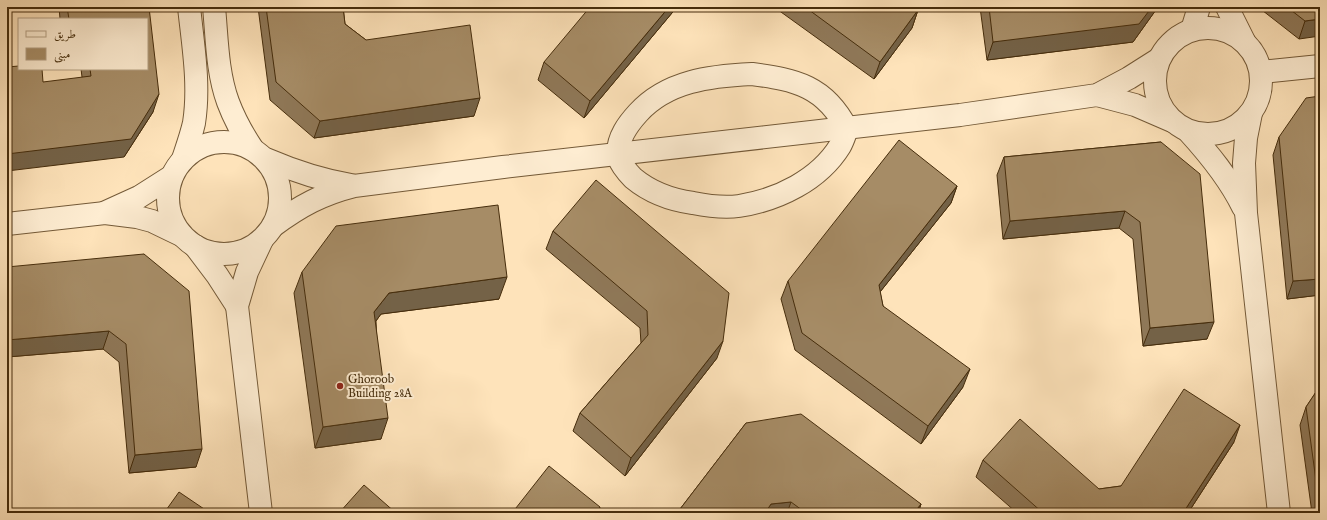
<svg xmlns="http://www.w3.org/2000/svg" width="1327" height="520" font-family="'IM FELL English',Amiri,serif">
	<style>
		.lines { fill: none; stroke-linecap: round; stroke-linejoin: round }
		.minor-casing { stroke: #745a38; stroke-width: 24 }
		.minor { stroke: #feedd2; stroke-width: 22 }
		.wall { fill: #8f7858; stroke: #462d0c }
		.shaded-wall { fill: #746247; stroke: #462d0c }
		.building { fill: #a68c66; stroke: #462d0c }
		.poi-dot { fill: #8f2418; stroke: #feedd2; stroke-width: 1.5 }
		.labels { text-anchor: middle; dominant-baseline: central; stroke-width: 4; stroke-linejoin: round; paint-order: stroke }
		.poi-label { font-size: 12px; fill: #462d0c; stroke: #feedd2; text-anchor: start }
	</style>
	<rect width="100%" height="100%" fill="#fee3ba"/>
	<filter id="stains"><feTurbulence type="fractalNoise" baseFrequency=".005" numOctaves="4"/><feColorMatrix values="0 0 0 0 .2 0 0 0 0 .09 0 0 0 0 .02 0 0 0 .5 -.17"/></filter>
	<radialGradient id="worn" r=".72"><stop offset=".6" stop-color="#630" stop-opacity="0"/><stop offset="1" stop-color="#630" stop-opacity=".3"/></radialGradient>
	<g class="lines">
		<g class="minor-casing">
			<g id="minor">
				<path d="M214 7C217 38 217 72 228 102 234 118 242 133 252 148"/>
				<path d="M1227 7 1244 41"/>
				<circle cx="1208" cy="81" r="53"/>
				<path d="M1192 30 1199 7"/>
				<path d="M1261 72 1320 66"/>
				<path d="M752 74C796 80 825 86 847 129 845 134 843 141 840 146 819 180 778 200 739 206 724 208 708 206 693 203 671 200 651 193 633 178 628 173 617 160 618 153 618 137 628 124 638 113 667 81 710 76 752 74Z"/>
				<path d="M1097 95 1135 105 1172 121"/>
				<path d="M1251 113 1246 138 1244 163 1246 213 1279 513"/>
				<path d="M1188 131C1209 154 1229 178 1243 207"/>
				<circle cx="224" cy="198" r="56"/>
				<path d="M183 159C187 147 191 136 194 123 200 85 193 45 189 7"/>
				<path d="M266 159C294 171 321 180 351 185"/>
				<path d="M106 212 139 197 172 176"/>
				<path d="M7 224 105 213 137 217 152 221 181 235"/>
				<path d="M273 226C300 206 322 194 354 186L503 167 960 115 1097 95 1129 78 1159 59"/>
				<path d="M195 246 217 275 237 306"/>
				<path d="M261 513 237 306 247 272 262 240"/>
			</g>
		</g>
		<use href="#minor" class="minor"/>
	</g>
	<g class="wall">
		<path d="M59 7H149L153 112 124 157 82 77 81 69H147V19H60Z"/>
		<path d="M258 7H343L345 24 366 40 474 116 314 138 270 100Z"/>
		<path d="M677 7 584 118 538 80 544 62Z"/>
		<path d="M774 7H914L918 10 912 28 874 79Z"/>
		<path d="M980 7H1158L1133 42 987 60Z"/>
		<path d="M1258 7H1320L1299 39Z"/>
		<path d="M1320 96V295L1287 299 1273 155 1279 137Z"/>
		<path d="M1161 142 1207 339 1143 346 1133 239 1119 228 1003 239 997 175 1004 157Z"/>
		<path d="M957 186 951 203 880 292 883 306 963 387 921 444 795 350 781 299 788 281Z"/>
		<path d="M553 231 717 358 625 476 573 431 580 413 641 343 640 328 546 249Z"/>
		<path d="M144 254 196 467 129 473 119 362 103 349 7 357Z"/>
		<path d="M302 272 499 299 381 314 376 321 381 439 315 448 294 293Z"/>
		<path d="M1320 386V513H1312L1300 425 1306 407Z"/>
		<path d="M746 423 921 504 918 513H677Z"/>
		<path d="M1234 442 1188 513H1017L976 477 983 460 1099 489 1121 486Z"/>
	</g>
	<g class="shaded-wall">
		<path d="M669 7H677L584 118 590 101Z"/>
		<path d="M1152 7H1158L1133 42 987 60 993 42Z"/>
		<path d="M918 10 912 28 874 79 880 62Z"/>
		<path d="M1320 19V36L1299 39 1305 21Z"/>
		<path d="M159 94 153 112 124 157 7 171V154Z"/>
		<path d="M480 98 474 116 314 138 320 121Z"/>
		<path d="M957 186 951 203 872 302 879 285Z"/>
		<path d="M1125 211 1119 228 1003 239 1010 221Z"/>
		<path d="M507 277 499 299 381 314 367 333 374 312 389 293Z"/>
		<path d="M1320 279V295L1287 299 1293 281Z"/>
		<path d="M1214 322 1207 339 1143 346 1150 328Z"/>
		<path d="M109 331 103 349 7 357V340Z"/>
		<path d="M723 341 717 358 625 476 631 458Z"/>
		<path d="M970 369 963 387 921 444 928 426Z"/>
		<path d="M388 418 381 439 315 448 323 427Z"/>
		<path d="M1240 425 1234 442 1188 513H1183Z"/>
		<path d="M202 449 196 467 129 473 135 455Z"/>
		<path d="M791 502 787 513H765L771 504Z"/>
		<path d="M921 504 918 513H914Z"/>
		<path d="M600 507 598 513H595Z"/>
	</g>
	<g class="building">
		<path d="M67 7H149L159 94 131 139 7 154V67L19 66V69H42L43 82 91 76 90 69H147V19H69Z"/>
		<path d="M266 7H343L345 24 366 40 470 25 480 98 320 121 276 82Z"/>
		<path d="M590 7H669L590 101 544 62Z"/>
		<path d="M805 7H914L918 10 880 62Z"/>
		<path d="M989 7H1152L1139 24 993 42Z"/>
		<path d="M1287 7H1320V19L1305 21Z"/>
		<path d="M1320 96V279L1293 281 1279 137 1306 98Z"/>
		<path d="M899 140 957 186 879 285 883 306 970 369 928 426 802 333 788 281Z"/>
		<path d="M1161 142 1200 174 1214 322 1150 328 1140 222 1125 211 1010 221 1004 157Z"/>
		<path d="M596 180 729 293 723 341 631 458 580 413 648 335 647 311 553 231Z"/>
		<path d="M498 205 507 277 389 293 374 312 388 418 323 427 302 272 336 226Z"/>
		<path d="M144 254 189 291 202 449 135 455 126 344 109 331 7 340V267Z"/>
		<path d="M1320 386V510L1306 407Z"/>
		<path d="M1184 389 1240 425 1183 513H1043L983 460 1020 419 1099 489 1121 486Z"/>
		<path d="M801 414 921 504 914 513H806L791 502 771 504 765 513H677L746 423Z"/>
		<path d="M549 466 600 507 595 513H512Z"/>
		<path d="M364 485 396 513H339Z"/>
		<path d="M179 492 210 513H164Z"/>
	</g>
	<circle class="poi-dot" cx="340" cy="386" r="4"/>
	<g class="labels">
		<g class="poi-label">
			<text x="348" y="379">Ghoroob<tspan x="348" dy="14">Building 28A</tspan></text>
		</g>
	</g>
	<rect width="1327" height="520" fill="none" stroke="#fee3ba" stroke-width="24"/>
	<rect x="8" y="8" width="1311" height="504" fill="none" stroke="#462d0c" stroke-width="2"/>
	<rect x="12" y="12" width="1303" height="496" fill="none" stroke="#462d0c"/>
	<rect x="18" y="18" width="130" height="52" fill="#feedd2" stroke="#b4a083"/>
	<rect x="26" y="31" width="20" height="6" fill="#feedd2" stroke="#b4a083"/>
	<text x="54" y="38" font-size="12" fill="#462d0c">طريق</text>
	<rect x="26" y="48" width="20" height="12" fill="#a68c66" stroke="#b4a083"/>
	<text x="54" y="58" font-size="12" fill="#462d0c">مبنى</text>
	<rect width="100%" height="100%" filter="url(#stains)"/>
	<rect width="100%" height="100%" fill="url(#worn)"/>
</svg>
